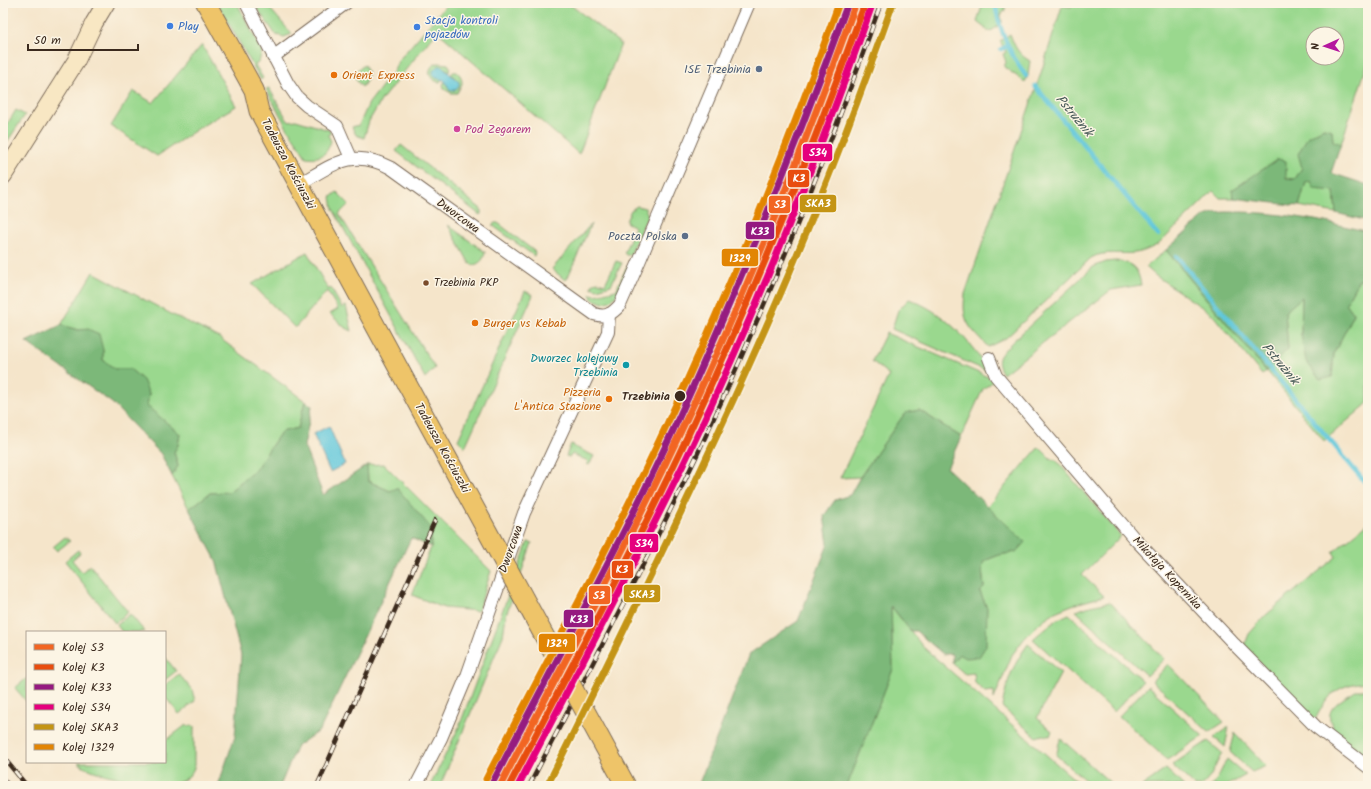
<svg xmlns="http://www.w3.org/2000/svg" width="1371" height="789" font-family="Kalam,sans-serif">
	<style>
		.green { fill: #9ad88e; stroke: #6a8156; fill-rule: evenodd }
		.forest { fill: #7bb879; stroke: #5b714c }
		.water { fill: #5fc7dc; stroke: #4d787d }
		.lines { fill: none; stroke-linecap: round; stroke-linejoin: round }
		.stream { stroke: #5fc7dc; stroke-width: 4.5 }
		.street-casing { stroke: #7c6b5a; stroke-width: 14 }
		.secondary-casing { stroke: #7c6b5a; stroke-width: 19 }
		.primary-casing { stroke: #7c6b5a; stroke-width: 21 }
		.street { stroke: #fff; stroke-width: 12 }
		.secondary { stroke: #f8e7c3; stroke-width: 17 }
		.primary { stroke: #eec469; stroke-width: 19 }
		.rail-casing { stroke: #3b2a1e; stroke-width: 4.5 }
		.rail { stroke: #fcf5e5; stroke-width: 3; stroke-dasharray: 9; stroke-linecap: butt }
		.primary-bridge-casing { stroke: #7c6b5a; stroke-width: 21; stroke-linecap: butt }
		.primary-bridge { stroke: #eec469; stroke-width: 19 }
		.rail-1-casing { stroke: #fcf5e5; stroke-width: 10 }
		.rail-2-casing { stroke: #fcf5e5; stroke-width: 10 }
		.rail-3-casing { stroke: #fcf5e5; stroke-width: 10 }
		.rail-4-casing { stroke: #fcf5e5; stroke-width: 10 }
		.rail-5-casing { stroke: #fcf5e5; stroke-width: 10 }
		.rail-6-casing { stroke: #fcf5e5; stroke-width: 10 }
		.rail-1 { stroke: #f26522; stroke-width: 7 }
		.rail-2 { stroke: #e84d0f; stroke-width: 7 }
		.rail-3 { stroke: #951a80; stroke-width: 7 }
		.rail-4 { stroke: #e5007d; stroke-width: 7 }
		.rail-5 { stroke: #c49414; stroke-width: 7 }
		.rail-6 { stroke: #e28504; stroke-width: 7 }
		.shop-dot { fill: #3f7fe0; stroke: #fcf5e5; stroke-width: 1.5 }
		.service-dot { fill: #5c6f8a; stroke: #fcf5e5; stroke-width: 1.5 }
		.food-dot { fill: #e8710a; stroke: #fcf5e5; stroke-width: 1.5 }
		.hotel-dot { fill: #d1479c; stroke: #fcf5e5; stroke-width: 1.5 }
		.bus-dot { fill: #7a4b2a; stroke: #fcf5e5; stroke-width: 1.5 }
		.culture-dot { fill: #0f9aa8; stroke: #fcf5e5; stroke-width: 1.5 }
		.stop-dot { fill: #3b2a1e; stroke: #fcf5e5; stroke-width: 1.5 }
		.labels { text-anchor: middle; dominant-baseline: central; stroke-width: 3; stroke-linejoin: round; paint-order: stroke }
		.bus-label { font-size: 11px; fill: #3b2a1e; stroke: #fcf5e5; text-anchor: start }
		.shop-label { font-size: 12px; fill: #366cbe; stroke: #fcf5e5; text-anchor: start }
		.service-label { font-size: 12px; fill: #4e5e75; stroke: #fcf5e5; text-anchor: end }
		.food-label { font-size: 12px; fill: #c56008; stroke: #fcf5e5; text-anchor: start }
		.hotel-label { font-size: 12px; fill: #b23c85; stroke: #fcf5e5; text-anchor: start }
		.street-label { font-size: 12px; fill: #3b2a1e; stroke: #fcf5e5 }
		.culture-label { font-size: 12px; fill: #0d838f; stroke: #fcf5e5; text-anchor: end }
		.stop-label { font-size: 12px; font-weight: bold; fill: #3b2a1e; stroke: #fcf5e5; text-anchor: end }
		.water-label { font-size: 13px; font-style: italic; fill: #465957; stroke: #fcf5e5 }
		.line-badge { stroke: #fcf5e5; stroke-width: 1.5 }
		.badge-label { font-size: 11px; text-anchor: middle; font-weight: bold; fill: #fff }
	</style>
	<rect width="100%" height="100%" fill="#fcf5e5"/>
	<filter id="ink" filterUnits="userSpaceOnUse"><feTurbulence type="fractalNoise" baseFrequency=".025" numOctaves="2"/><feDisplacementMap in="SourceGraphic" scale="8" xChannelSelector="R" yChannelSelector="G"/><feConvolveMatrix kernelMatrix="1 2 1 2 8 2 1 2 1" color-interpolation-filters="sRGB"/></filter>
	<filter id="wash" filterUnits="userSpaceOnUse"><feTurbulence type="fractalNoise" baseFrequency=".012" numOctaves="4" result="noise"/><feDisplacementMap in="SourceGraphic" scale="16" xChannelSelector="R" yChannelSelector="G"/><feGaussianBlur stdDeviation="0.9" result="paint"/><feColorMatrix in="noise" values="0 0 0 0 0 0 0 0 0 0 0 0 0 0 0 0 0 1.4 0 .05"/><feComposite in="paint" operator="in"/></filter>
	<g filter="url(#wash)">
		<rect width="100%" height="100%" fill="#f5e5ca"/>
		<g class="green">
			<path d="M217 3H237L262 51 259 62 255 65 263 78 261 80Z"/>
			<path d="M253 3H265L292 34 284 37 276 35Z"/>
			<path d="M448 3H568L621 44 579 154 437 31 382 99 369 121 364 138 356 135 352 127 359 125 369 103 394 71 398 61Z"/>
			<path d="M983 3H1005V10L1001 15 1002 23 990 32 977 22Z"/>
			<path d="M1073 3H1368V62L1341 144 1333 142 1332 130 1324 128 1308 136 1302 168 1295 179 1286 178 1233 190V198H1220L1213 191 1159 244C1151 248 1144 252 1135 253 1120 255 1105 250 1091 258L1006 338 988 347C970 327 961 323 965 294L1040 76 1062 6 1071 7ZM1313 34H1337V58H1313Z"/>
			<path d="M1010 34C1015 47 1018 54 1030 61L1028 76 1025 82 1004 67 1006 62 1003 54 1006 52 1000 41Z"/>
			<path d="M202 45 236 106 202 126 157 156 111 126 133 91 153 103Z"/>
			<path d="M438 63 448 64 450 67 449 72 441 66 443 79 440 82C427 81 426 66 438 63Z"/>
			<path d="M364 65C370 73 368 80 362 87L352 75Z"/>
			<path d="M453 72H457C461 75 462 79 462 84L457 93H451L444 89 443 84 445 81 450 90H455L458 81 451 74Z"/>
			<path d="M269 88 288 121 296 120 329 130 331 132 328 135 331 141C327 155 320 159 306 157L286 126 266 89Z"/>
			<path d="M16 110 25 115 3 148V131Z"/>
			<path d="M401 145 481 209V214L480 215 396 151Z"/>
			<path d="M1311 181 1314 189 1334 190 1336 213 1299 206 1306 182Z"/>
			<path d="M337 192 349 204 339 214 435 368 425 378 333 209 331 197Z"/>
			<path d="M637 206 645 208 648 215 630 255H626L624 253 635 227 627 223 626 221 631 210Z"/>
			<path d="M495 223H498L534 251 535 252 534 256 492 225Z"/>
			<path d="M591 224 567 279 565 280 553 270 552 269Z"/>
			<path d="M448 225 485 252C484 259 481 263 474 265L470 264Z"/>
			<path d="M1166 250 1266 371 1288 349 1285 312 1302 296 1301 335 1332 377 1334 353 1354 314 1346 303 1358 281 1368 276V403L1324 441 1267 371 1262 375 1212 314 1156 276 1146 267Z"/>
			<path d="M307 252 328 289 331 288 342 308 346 306 352 331 344 327 330 314 338 309 327 291 295 328 252 284Z"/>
			<path d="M616 261 622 263 611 285 597 289 591 287 594 283 598 282 605 284Z"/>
			<path d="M1116 261C1133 263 1138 268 1141 285L1111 290 1003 374C993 359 1001 354 1011 343L1093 267 1106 262Z"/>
			<path d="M627 266 630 267 616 296 610 301 603 303 592 299 590 294 596 295 616 290Z"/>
			<path d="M93 272 173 315 218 337 305 401 298 428 281 432 255 470 229 492 210 493 189 509 172 476 178 466 174 452 178 445 180 434 146 406 149 394 130 369H115L103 360V350L88 329 78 330 61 325Z"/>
			<path d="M525 291 533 295 465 447 458 440Z"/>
			<path d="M909 299C944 312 970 340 989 372L892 329 898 310Z"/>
			<path d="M886 333 995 380 983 389 961 437 919 410 905 413 860 477 840 478 889 375 872 361Z"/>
			<path d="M571 444 574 445 573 446 594 456 589 465 587 464 588 461 572 454 570 457 566 456Z"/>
			<path d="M1039 447 1051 459 1056 460 1121 536 1082 575 1104 596 1072 605 1055 612 1043 620 1024 639 1012 655 994 699V691L985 692 975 683 974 673 965 674 952 663 987 608 980 592 984 588 982 569 984 561 999 555 1016 552 987 507Z"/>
			<path d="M384 464 491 571 478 611 444 608 412 595 431 547V528L390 491 368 481 367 465Z"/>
			<path d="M1368 523V682C1338 684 1328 694 1315 720L1244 647 1249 634 1266 615 1336 557 1333 552Z"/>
			<path d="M65 537 70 541 57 551 53 547Z"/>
			<path d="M528 542 532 543 506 615 503 636 440 786H430L459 727Z"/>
			<path d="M78 550 80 553 72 560 82 572 90 565 128 612 115 623 65 561Z"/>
			<path d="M1110 602 1164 659 1147 676 1076 611 1090 606Z"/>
			<path d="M891 606 923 647 1082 786H847L893 669Z"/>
			<path d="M130 614 145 632H122L117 625Z"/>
			<path d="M1069 614 1143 681 1114 712 1033 639 1054 621Z"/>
			<path d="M1028 644 1061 673 1037 718 1052 731 1050 736 1043 735 1036 737 1002 707C1007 680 1012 667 1028 644Z"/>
			<path d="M165 657 176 671 165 680Z"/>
			<path d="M1168 664 1224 722 1209 732 1152 681Z"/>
			<path d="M179 674 192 690 195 701 179 714 165 697V685Z"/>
			<path d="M27 678V702L15 688Z"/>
			<path d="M1148 686 1203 736 1167 760 1119 716Z"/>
			<path d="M1357 690H1368V764L1329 730 1333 726C1321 708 1344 699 1357 690Z"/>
			<path d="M186 725 187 726H194V768C189 781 175 785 162 785 141 781 92 776 78 762H165V741Z"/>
			<path d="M1229 727 1225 747 1214 737Z"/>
			<path d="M1235 733 1266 766 1252 772 1230 752Z"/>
			<path d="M1061 739 1114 786H1092L1056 755C1059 749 1057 745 1061 739Z"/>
			<path d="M1208 741 1222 753 1210 777 1202 786H1195L1172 765Z"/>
			<path d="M1227 759 1246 775 1226 786H1211L1217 779Z"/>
			<path d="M1166 769 1184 786H1142Z"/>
			<path d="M77 781H80L104 786H69L70 784Z"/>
		</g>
		<g class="forest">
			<path d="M1324 128 1332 130 1333 141 1341 144 1331 173 1368 185V221L1336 213 1334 191 1314 189 1311 181 1306 182 1299 206 1233 198 1232 190 1278 159 1286 161V178L1295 179 1302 168 1298 154 1308 136Z"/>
			<path d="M1225 212C1274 211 1322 220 1368 232V276L1358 281 1346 303 1354 314 1334 353 1332 377 1320 380 1306 361 1301 335 1302 297 1285 312 1288 349 1266 371 1166 250 1205 216 1214 213Z"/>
			<path d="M61 325 78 330 88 329 99 334 103 350V360L115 369H130L143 380 149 394 147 406 180 434 178 445 174 452 178 466 172 476 161 454 112 403 26 342Z"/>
			<path d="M305 401 312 406 304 446 323 495 367 465 368 481 390 491 397 488 431 528V547L411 538 320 730 297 746 280 786H218L235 736 241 655 216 560 189 509 210 493 229 492 255 470 281 432 298 428Z"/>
			<path d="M919 410 961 437 947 468 1025 542 1016 552 999 555 984 561 982 569 984 588 980 592 987 608 986 646 979 657 966 658 959 654 952 663V654H943L916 631H911L891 606 893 669 847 786H698L749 654 798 621 828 544 824 516 835 500 850 495 860 477 905 413Z"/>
		</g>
		<g class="water">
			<path d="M438 66H441L459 82V86L456 90H450L444 80 436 78 433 75V71Z"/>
			<path d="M329 426 345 464 330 472 313 434Z"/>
		</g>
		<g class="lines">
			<g class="stream">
				<path d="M995 3C999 30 1010 54 1026 76"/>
				<path d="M1001 49 1008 46"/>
				<path d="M1035 86 1158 235"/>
				<path d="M1176 256 1368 486"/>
			</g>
		</g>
	</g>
	<g filter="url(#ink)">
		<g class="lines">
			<g class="street-casing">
				<g id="street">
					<path d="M246 3 288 84 297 97 307 106 337 126 351 158"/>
					<path d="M273 57 346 3"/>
					<path d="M299 184C333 165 352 147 391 168L594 314C606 318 612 314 620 305L639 262 749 3"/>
					<path d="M989 358 996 376 1133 537 1234 644 1316 727 1368 767"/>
					<path d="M416 786 441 738 467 676 524 513 602 345 608 332 609 314"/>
				</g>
			</g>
			<g class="secondary-casing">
				<path id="secondary" d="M3 176 76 61 94 23 106 3"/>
			</g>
			<g class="primary-casing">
				<path id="primary" d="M206 3 254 90 259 111 407 384"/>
			</g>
			<use href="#street" class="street"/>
			<use href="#secondary" class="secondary"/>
			<use href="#primary" class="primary"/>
			<g class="rail-casing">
				<g id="rail">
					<path d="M3 757 27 786"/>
					<path d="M3 779 9 786"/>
					<path d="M317 786 435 520"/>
					<path d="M516 786C581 661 648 536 706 408 767 276 822 140 869 3"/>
					<path d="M529 786C586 676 644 567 697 455 766 307 827 157 881 3"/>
				</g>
			</g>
			<use href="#rail" class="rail"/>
			<g class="primary-bridge-casing">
				<path id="primary-bridge" d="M407 384 626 786"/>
			</g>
			<use href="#primary-bridge" class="primary-bridge"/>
			<g class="rail-1-casing">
				<path id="rail-1" d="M500 786C561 668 624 552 681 431 747 292 804 148 856 3"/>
			</g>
			<g class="rail-2-casing">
				<path id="rail-2" d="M509 786C570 669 633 553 689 433 754 293 812 151 864 6"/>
			</g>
			<g class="rail-3-casing">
				<path id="rail-3" d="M493 782C554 664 619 547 675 426 739 287 796 146 848 3"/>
			</g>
			<g class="rail-4-casing">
				<path id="rail-4" d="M518 786C578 670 640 556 696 438 762 298 819 154 871 8"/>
			</g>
			<g class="rail-5-casing">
				<path id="rail-5" d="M547 786C626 627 705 467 776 304 819 205 857 105 893 3"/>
			</g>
			<g class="rail-6-casing">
				<path id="rail-6" d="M486 779C547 661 611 544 667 424 731 286 788 146 839 3"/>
			</g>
			<use href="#rail-1" class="rail-1"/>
			<use href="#rail-2" class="rail-2"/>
			<use href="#rail-3" class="rail-3"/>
			<use href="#rail-4" class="rail-4"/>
			<use href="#rail-5" class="rail-5"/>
			<use href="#rail-6" class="rail-6"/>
		</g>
	</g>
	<g class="shop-dot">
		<circle cx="170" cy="26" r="4"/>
		<circle cx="417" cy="27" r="4"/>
	</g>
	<g class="service-dot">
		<circle cx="759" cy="69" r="4"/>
		<circle cx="685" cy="236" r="4"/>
	</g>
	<g class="food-dot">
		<circle cx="334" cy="75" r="4"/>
		<circle cx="475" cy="323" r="4"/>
		<circle cx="609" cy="399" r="4"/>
	</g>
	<circle class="hotel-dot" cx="457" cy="129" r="4"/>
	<circle class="bus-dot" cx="426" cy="283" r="3.5"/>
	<circle class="culture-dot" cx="626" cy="365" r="4"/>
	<circle class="stop-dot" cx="680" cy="396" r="6"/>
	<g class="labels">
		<g class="bus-label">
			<text x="434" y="283">Trzebinia PKP</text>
		</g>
		<g class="shop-label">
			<text x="425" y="20">Stacja kontroli<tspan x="425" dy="14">pojazdów</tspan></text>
			<text x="178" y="26">Play</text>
		</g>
		<g class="service-label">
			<text x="751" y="69">ISE Trzebinia</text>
			<text x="677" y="236">Poczta Polska</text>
		</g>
		<g class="food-label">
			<text x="342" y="75">Orient Express</text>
			<text x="483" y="323">Burger vs Kebab</text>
			<text x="601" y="392" text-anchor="end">Pizzeria<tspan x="601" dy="14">L'Antica Stazione</tspan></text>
		</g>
		<g class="hotel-label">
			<text x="465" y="129">Pod Zegarem</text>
		</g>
		<g class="street-label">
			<text transform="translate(288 164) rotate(62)">Tadeusza Kościuszki</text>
			<text transform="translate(458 216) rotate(36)">Dworcowa</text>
			<text transform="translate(442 448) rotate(61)">Tadeusza Kościuszki</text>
			<text transform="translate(511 549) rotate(-70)">Dworcowa</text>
			<text transform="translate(1167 573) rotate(47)">Mikołaja Kopernika</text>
		</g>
		<g class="culture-label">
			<text x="618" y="358">Dworzec kolejowy<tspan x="618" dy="14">Trzebinia</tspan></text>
		</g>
		<g class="stop-label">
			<text x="670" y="396">Trzebinia</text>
		</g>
		<g class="water-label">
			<text transform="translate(1074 116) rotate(50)">Pstrużnik</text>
			<text transform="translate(1280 364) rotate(50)">Pstrużnik</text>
		</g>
	</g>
	<g class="line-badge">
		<rect x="802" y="143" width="31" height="19" rx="4" fill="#e5007d"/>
		<rect x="787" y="169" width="23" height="19" rx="4" fill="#e84d0f"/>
		<rect x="799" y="194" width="38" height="19" rx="4" fill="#c49414"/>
		<rect x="768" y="195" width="23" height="19" rx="4" fill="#f26522"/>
		<rect x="745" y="221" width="30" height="19" rx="4" fill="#951a80"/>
		<rect x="721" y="248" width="38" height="19" rx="4" fill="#e28504"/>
		<rect x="629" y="533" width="30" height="20" rx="4" fill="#e5007d"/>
		<rect x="611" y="560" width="23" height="19" rx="4" fill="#e84d0f"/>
		<rect x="623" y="584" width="38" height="19" rx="4" fill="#c49414"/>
		<rect x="588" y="585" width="23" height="20" rx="4" fill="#f26522"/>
		<rect x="563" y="609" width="31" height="19" rx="4" fill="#951a80"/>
		<rect x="538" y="633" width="38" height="20" rx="4" fill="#e28504"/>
	</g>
	<g class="badge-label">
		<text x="818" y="156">S34</text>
		<text x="799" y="182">K3</text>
		<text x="818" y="207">SKA3</text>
		<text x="780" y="208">S3</text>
		<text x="760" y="235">K33</text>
		<text x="740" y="262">1329</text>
		<text x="644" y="547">S34</text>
		<text x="622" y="573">K3</text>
		<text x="642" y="598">SKA3</text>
		<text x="599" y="599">S3</text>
		<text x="579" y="623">K33</text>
		<text x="557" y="647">1329</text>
	</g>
	<rect width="1371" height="789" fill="none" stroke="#fcf5e5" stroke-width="16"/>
	<rect x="26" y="631" width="140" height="132" fill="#fcf5e5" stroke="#afa495"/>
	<rect x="34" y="644" width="20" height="6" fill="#f26522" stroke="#afa495"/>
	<text x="62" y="651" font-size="12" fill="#3b2a1e">Kolej S3</text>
	<rect x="34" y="664" width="20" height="6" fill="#e84d0f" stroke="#afa495"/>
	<text x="62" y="671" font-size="12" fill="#3b2a1e">Kolej K3</text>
	<rect x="34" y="684" width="20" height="6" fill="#951a80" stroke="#afa495"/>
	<text x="62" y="691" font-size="12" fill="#3b2a1e">Kolej K33</text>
	<rect x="34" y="704" width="20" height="6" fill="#e5007d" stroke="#afa495"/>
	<text x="62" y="711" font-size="12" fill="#3b2a1e">Kolej S34</text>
	<rect x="34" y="724" width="20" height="6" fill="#c49414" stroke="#afa495"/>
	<text x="62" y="731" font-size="12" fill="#3b2a1e">Kolej SKA3</text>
	<rect x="34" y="744" width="20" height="6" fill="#e28504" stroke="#afa495"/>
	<text x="62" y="751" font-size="12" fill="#3b2a1e">Kolej 1329</text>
	<g transform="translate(1325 46) rotate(267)"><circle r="19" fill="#fcf5e5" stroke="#afa495"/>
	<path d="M0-3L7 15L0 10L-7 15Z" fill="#b5179e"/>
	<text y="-6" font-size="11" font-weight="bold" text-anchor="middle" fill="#3b2a1e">N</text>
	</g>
	<path d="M28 44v6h110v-6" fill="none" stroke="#3b2a1e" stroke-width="2"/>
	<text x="34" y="44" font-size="12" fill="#3b2a1e" stroke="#fcf5e5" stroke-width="3" paint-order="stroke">50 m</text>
</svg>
